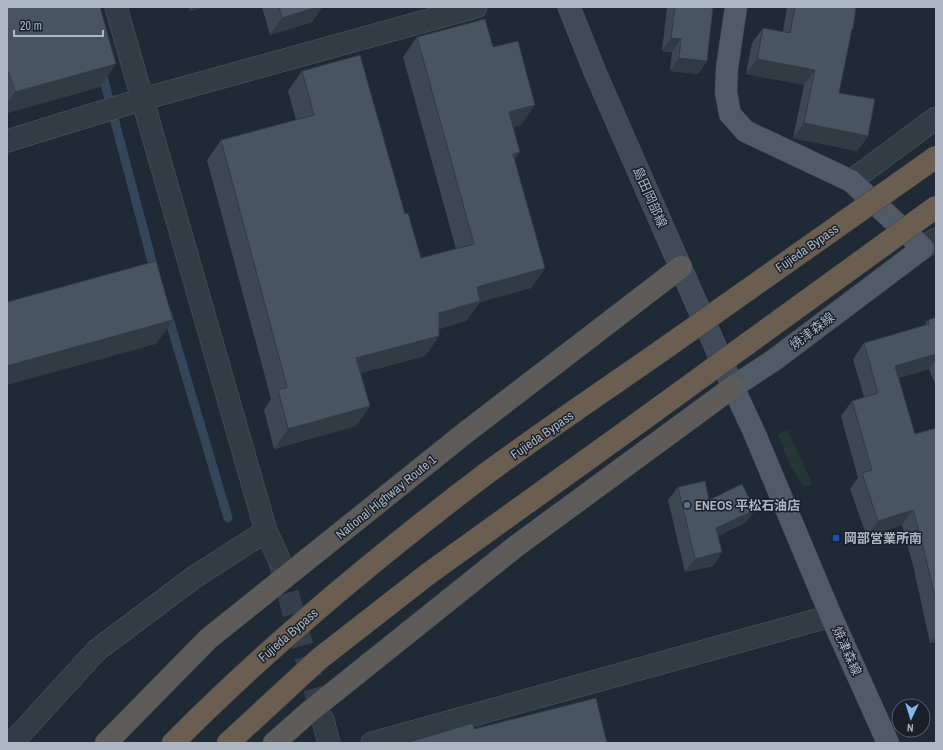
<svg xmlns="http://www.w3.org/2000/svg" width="943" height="750" font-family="'Archivo Narrow','Noto Sans JP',sans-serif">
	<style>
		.green { fill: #253837 }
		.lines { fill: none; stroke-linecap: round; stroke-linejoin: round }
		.stream { stroke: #34475a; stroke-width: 9 }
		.minor-tunnel { stroke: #353f49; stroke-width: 22; stroke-dasharray: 22 11; stroke-linecap: butt }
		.minor-casing { stroke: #515963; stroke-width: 23 }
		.tertiary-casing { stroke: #515963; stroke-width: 23 }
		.secondary-casing { stroke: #515963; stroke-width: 23 }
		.primary-casing { stroke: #3d444e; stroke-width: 23 }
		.trunk-casing { stroke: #3e464f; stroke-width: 23 }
		.motorway-casing { stroke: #3e464f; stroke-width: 23 }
		.minor { stroke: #333b44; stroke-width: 22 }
		.tertiary { stroke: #333b44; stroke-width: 22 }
		.secondary { stroke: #414b57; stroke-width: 22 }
		.primary { stroke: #515a65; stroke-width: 22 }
		.trunk { stroke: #5e5c5a; stroke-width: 22 }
		.motorway { stroke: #6a5e50; stroke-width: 22 }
		.motorway-bridge-casing { stroke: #3e464f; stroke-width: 23; stroke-linecap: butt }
		.motorway-bridge { stroke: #6a5e50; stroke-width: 22 }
		.wall { fill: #3e4853 }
		.shaded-wall { fill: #323b43 }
		.building { fill: #485460; stroke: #323b43 }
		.service-dot { fill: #5c6f8a; stroke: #192029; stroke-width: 1.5 }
		.transit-dot { fill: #1a4fb4; stroke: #192029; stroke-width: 1.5 }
		.labels { text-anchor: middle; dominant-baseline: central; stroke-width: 3; stroke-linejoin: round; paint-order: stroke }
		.street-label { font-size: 13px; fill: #adb6c2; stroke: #192029 }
		.poi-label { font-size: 13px; font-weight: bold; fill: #adb6c2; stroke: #192029; text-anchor: start }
	</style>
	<rect width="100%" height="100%" fill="#202a34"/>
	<path class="green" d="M788 430 812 484 804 487 790 465 778 434Z"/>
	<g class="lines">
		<g class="stream">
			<path d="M101 69 155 273"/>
			<path d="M167 312 228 518"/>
		</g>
		<path class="minor-tunnel" d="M279 561 323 720"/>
		<g class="minor-casing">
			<g id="minor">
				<path d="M116 7 266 531 279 559"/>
				<path d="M7 141 143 99 476 7"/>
				<path d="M851 181 936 118"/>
				<path d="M323 720 329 743"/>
				<path d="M12 743 97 650 193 578 266 531"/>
				<path d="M372 743 831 616"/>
			</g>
		</g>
		<g class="tertiary-casing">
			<path id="tertiary" d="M923 248 936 239"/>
		</g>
		<g class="secondary-casing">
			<path id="secondary" d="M569 7 595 72 733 387"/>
		</g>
		<g class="primary-casing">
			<path id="primary" d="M736 7 727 68 726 92 730 114 745 131 851 181 923 248 774 360 733 387 754 432 831 616 888 743"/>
		</g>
		<g class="trunk-casing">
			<g id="trunk">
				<path d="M106 743 208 639 465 433 681 267"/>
				<path d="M274 743 309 712 515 547 733 387"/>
			</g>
		</g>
		<g class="motorway-casing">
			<g id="motorway">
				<path d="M173 743C269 646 374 559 483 476 541 433 602 392 661 351"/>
				<path d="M228 743 319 659 428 574 627 431"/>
			</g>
		</g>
		<use href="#minor" class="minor"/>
		<use href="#tertiary" class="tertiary"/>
		<use href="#secondary" class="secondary"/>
		<use href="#primary" class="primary"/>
		<use href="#trunk" class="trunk"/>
		<use href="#motorway" class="motorway"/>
		<g class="motorway-bridge-casing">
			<g id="motorway-bridge">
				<path d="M661 351 936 157"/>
				<path d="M627 431 936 207"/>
			</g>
		</g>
		<use href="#motorway-bridge" class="motorway-bridge"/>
	</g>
	<g class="wall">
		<path d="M7 7 100 87 7 113Z"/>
		<path d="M189 7H206L190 11Z"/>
		<path d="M262 7H322L312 22 270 35Z"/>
		<path d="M667 7H713L707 61 698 74 670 71 672 52 662 51Z"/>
		<path d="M787 7H856L839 93 868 136 857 151 793 138 804 85 746 74 752 43 763 28 783 31Z"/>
		<path d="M417 37 493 47 521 125 513 127 520 152 514 160 545 268 531 288 480 302 466 321 439 329V336L425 356 361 373 370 406 356 426 274 449 264 410 271 399 207 160 221 140 296 120 288 91 302 71 405 214 421 258 456 249 403 57Z"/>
		<path d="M936 317V386L929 369 898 378 915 434 936 428V642L930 643 913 565 902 525 867 537 850 489 858 478 841 416 852 401 864 397 853 359 864 343 924 326 928 320Z"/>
		<path d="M678 487 709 500 755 510 745 523 718 536 722 552 713 566 685 572 668 500Z"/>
	</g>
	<g class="shaded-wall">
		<path d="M193 7H206L190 11Z"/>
		<path d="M317 7H322L312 22 270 35 282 18Z"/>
		<path d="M671 38 681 39 672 52 662 51Z"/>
		<path d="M679 58 707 61 698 74 670 71Z"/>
		<path d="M757 59 815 70 804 85 746 74Z"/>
		<path d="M116 64 100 87 7 113V103L15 92Z"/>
		<path d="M535 105 521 125 495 132 509 112Z"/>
		<path d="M804 123 868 136 857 151 793 138Z"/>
		<path d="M520 152 506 172 513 154Z"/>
		<path d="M545 268 531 288 480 302 466 321 425 333 439 313 477 287Z"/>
		<path d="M173 320 156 344 7 385V366Z"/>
		<path d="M439 336 425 356 342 378 356 358Z"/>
		<path d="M936 354V359L929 369 884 382 895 366Z"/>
		<path d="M370 406 356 426 274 449 288 429Z"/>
		<path d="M755 510 745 523 707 541 716 528Z"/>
		<path d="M913 510 902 525 867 537 878 521Z"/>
		<path d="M722 552 713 566 685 572 695 559Z"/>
		<path d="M936 635V642L930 643Z"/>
	</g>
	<g class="building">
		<path d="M7 7H100L116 64 15 92 9 73H7Z"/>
		<path d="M279 7H317L282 18Z"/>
		<path d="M675 7H713L707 61 679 58 681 39 671 38Z"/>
		<path d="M795 7H856L853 29H852L839 93 875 99 868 136 804 123 815 70 757 59 763 28 790 33Z"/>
		<path d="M485 19 493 47 518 41 535 105 509 112 520 152 513 154 545 268 477 287 480 301 439 313V336L356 358 370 406 288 429 278 390 287 387 221 140 314 115 302 71 360 55 405 214 408 213 421 258 474 244 417 37Z"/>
		<path d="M156 261 173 320 7 366V302Z"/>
		<path d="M936 317V354L895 366 915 434 936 428V602L924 550 913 510 878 521 862 473 872 470 852 401 878 393 864 343 929 324 928 320Z"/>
		<path d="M705 481 709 500 742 484 755 510 716 528 722 552 695 559 678 487Z"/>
		<path d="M596 698 607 743H406L473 723 474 729Z"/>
	</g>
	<circle class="service-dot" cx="687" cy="505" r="4"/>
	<rect class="transit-dot" x="832" y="534" width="8" height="8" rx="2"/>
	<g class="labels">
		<g class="street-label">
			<text transform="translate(650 197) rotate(66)">島田岡部線</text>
			<text transform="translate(807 248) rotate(-35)">Fujieda Bypass</text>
			<text transform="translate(812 331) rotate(-37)">焼津森線</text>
			<text transform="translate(542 435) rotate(-35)">Fujieda Bypass</text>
			<text transform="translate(386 497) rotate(-39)">National Highway Route 1</text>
			<text transform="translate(288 635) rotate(-41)">Fujieda Bypass</text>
			<text transform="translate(847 651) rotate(66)">焼津森線</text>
		</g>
		<g class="poi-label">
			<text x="695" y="505">ENEOS 平松石油店</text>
			<text x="844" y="538">岡部営業所南</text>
		</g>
	</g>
	<rect width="943" height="750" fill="none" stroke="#adb6c2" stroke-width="16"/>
	<g transform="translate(911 718) rotate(184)"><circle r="19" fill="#192029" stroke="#545c66"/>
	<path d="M0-3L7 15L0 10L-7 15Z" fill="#83b5f0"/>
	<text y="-6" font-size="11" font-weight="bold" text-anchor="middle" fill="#adb6c2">N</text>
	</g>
	<path d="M14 30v6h89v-6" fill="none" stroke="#adb6c2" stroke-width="2"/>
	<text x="20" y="30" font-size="12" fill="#adb6c2" stroke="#192029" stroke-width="3" paint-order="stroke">20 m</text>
</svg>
